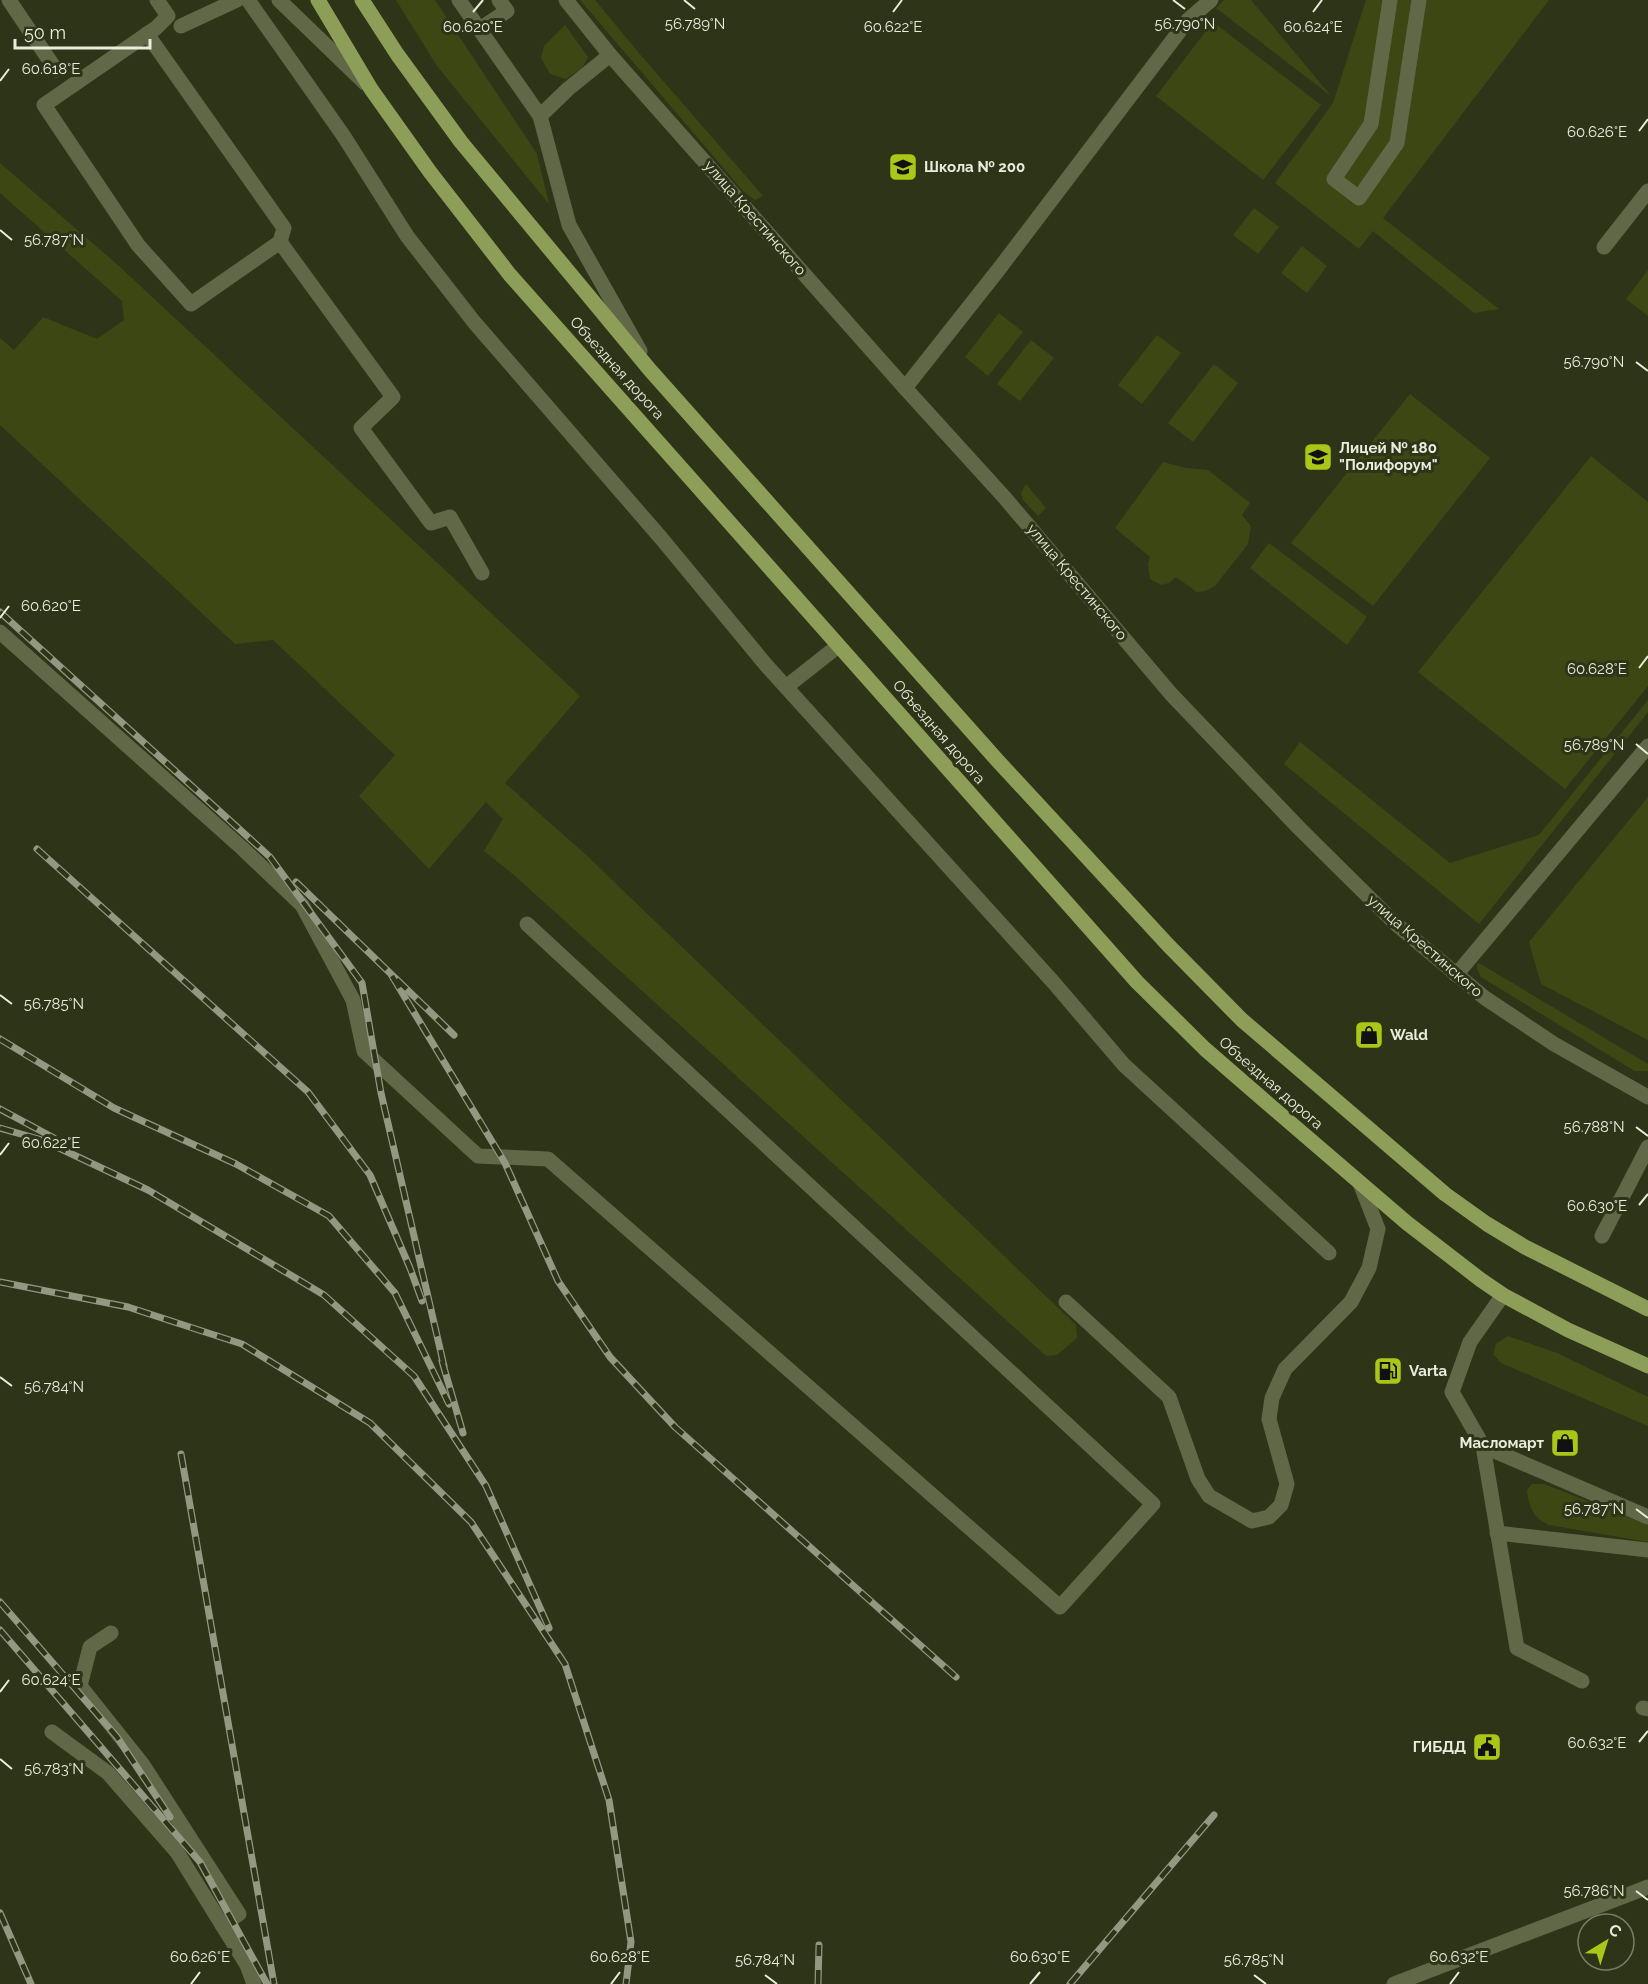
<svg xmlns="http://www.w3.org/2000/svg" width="1648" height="1984" font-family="Raleway,sans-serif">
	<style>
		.green { fill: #3d4714 }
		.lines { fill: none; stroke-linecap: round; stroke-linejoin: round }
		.minor { stroke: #606847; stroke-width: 15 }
		.major { stroke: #8d9e58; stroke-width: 15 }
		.rail-casing { stroke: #939882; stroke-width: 7 }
		.rail { stroke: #2e3418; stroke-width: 4.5; stroke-dasharray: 14; stroke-linecap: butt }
		.ticks { fill: none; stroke: #e8eddc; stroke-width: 2 }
		.labels { text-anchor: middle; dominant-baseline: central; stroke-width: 6; stroke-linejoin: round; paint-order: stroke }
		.poi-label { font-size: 15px; font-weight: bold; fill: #e8eddc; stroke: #2e3418; text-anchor: start }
		.street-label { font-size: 15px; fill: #e8eddc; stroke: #2e3418 }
		.ticks-label { font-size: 15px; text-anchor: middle; fill: #e8eddc; stroke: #2e3418; stroke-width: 6; stroke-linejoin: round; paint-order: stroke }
	</style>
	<rect width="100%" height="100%" fill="#2e3418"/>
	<g class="green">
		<path d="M396 0H435L537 154 549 204 437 66Z"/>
		<path d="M580 0H595L638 52 763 196 755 200 744 192Z"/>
		<path d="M1224 0H1251L1331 96 1216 8Z"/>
		<path d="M1366 0H1549L1383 218 1499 309 1474 313 1373 231 1359 249 1275 183 1333 103Z"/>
		<path d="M1213 22 1321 105 1263 180 1156 96Z"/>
		<path d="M565 25 588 57 582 68 566 79 550 74 541 58 544 46Z"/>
		<path d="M0 163 119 266 580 696 505 783 584 853 1076 1325 1077 1338 1057 1355 1046 1356 514 875 484 851 503 819 486 802 429 869 359 796 395 755 273 640 235 644 0 425V338L14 350 43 317 97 339 124 320 122 301 0 193Z"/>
		<path d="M1254 208 1279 227 1258 254 1233 235Z"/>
		<path d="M1302 246 1327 266 1307 293 1281 273Z"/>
		<path d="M1648 270V316L1626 299Z"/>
		<path d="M999 313 1023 332 988 376 965 357Z"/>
		<path d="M1157 335 1181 353 1142 404 1118 385Z"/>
		<path d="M1031 340 1054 358 1020 401 997 384Z"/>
		<path d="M1214 364 1238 383 1193 442 1168 423Z"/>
		<path d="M1410 394 1490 458 1373 606 1291 543Z"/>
		<path d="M1591 456 1648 502V686L1565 789 1418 672Z"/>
		<path d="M1163 462 1186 468 1208 470 1250 503 1242 515 1251 526 1248 544 1215 586 1205 591 1197 592 1176 577 1169 583 1161 585 1150 579 1148 564 1150 557 1115 528Z"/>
		<path d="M1026 484 1046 508 1038 516 1023 500 1021 493Z"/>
		<path d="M1269 543 1367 617 1347 645 1250 568Z"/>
		<path d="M1648 700V712L1479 924 1284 764 1300 742 1450 863 1539 835Z"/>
		<path d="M1648 797V1040L1541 984 1529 942Z"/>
		<path d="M1479 963 1648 1064V1071H1635L1628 1067 1481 977 1477 969V964Z"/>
		<path d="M1508 1336 1557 1353 1648 1397V1426L1501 1363 1493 1354 1496 1344Z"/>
		<path d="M1532 1484H1544L1648 1525V1542L1549 1525C1533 1518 1529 1507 1527 1490Z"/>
	</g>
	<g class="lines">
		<g class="minor">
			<path d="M9 0 56 70"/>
			<path d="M157 0 168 16 156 28 44 105 138 245 191 304 280 242"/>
			<path d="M248 0 343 135 407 236 474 322 661 538 766 665 1054 983 1124 1065 1329 1253"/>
			<path d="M279 0 365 83"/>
			<path d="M459 0 540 116 569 225 640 351"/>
			<path d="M566 0 610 55 905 388 1005 498 1171 694 1299 828 1396 924 1485 998 1554 1044 1648 1097"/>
			<path d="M1390 0 1371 124 1334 179 1359 198 1397 143 1419 0"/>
			<path d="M181 26 237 0"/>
			<path d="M480 29 507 11 499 0"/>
			<path d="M147 34 284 228 280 242 393 397 361 428 431 523 450 517 482 573"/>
			<path d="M540 116 568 89 610 55"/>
			<path d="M1604 247 1648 191"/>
			<path d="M905 388 999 269 1188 20 1211 0"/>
			<path d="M0 632 242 848 302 905 353 1000 364 1051 478 1156 548 1159 1060 1607 1153 1504 527 924"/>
			<path d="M786 687 838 646"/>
			<path d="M1456 975 1648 746"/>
			<path d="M1602 1236 1648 1147"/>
			<path d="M1503 1295 1470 1342 1452 1392 1483 1446 1517 1648 1582 1681"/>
			<path d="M1066 1302 1169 1397 1198 1479 1209 1496 1252 1521 1269 1517 1281 1505 1287 1484 1269 1419 1272 1398 1285 1369 1351 1302 1369 1268 1378 1229 1360 1183"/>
			<path d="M1483 1446 1648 1517"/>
			<path d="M1497 1533 1648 1550"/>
			<path d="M111 1633 90 1647 80 1686 143 1765 239 1914 222 1925"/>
			<path d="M1643 1708 1648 1709"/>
			<path d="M52 1732 108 1773 177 1852 247 1965 254 1984"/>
			<path d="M1394 1984 1648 1887"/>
		</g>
		<g class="major">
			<path d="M318 0 371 89 430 172 510 275 1137 982 1205 1049 1258 1095 1407 1223 1481 1280 1503 1295 1568 1330 1648 1366"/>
			<path d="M362 0 397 54 461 142 650 370 997 760 1169 946 1242 1020 1445 1194 1487 1224 1525 1247 1648 1309"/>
		</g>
		<g class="rail-casing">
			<g id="rail">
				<path d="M0 612 270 857 362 983 381 1093 444 1366"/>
				<path d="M37 849 308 1092 370 1175 410 1268 422 1301"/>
				<path d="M296 882 454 1035"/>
				<path d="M392 976 505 1163 558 1281 610 1357 675 1427 956 1677"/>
				<path d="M0 1039 114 1108 236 1164 329 1216 395 1293 449 1404"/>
				<path d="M0 1109 54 1138"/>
				<path d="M0 1128 42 1140 148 1190 324 1295 414 1376 486 1486 549 1628"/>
				<path d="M0 1282 128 1307 242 1344 370 1423 471 1522 565 1664 609 1800 631 1942 626 1984"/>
				<path d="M442 1361 463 1433"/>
				<path d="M181 1454 274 1984"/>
				<path d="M0 1602 117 1737 170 1817"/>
				<path d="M0 1630 200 1862 267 1984"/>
				<path d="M0 1913 31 1984"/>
				<path d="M818 1984 819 1945"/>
				<path d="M1070 1984 1214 1815"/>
			</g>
		</g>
		<use href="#rail" class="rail"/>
	</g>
	<path class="ticks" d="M684 0 695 9M1173 0 1185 9M473 12 483 0M893 12 902 0M1313 12 1322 0M0 81 9 69M1639 131 1648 119M0 230 12 240M1636 362 1648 371M0 618 9 606M1639 668 1648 656M1636 744 1648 754M0 995 12 1004M1636 1127 1648 1136M0 1155 9 1143M1639 1205 1648 1194M0 1377 12 1386M1636 1509 1648 1518M0 1692 9 1680M1639 1742 1648 1731M0 1759 12 1769M1636 1891 1648 1900M765 1975 777 1984M1254 1975 1266 1984M191 1984 200 1972M611 1984 620 1972M1030 1984 1040 1972M1450 1984 1459 1972"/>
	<defs>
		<g id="school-square" transform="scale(1.5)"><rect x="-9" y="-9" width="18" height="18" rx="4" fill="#aac718" stroke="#2e3418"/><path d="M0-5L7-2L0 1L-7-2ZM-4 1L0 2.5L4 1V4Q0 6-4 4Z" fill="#111"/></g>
		<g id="shop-square" transform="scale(1.5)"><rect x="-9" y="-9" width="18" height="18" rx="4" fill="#aac718" stroke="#2e3418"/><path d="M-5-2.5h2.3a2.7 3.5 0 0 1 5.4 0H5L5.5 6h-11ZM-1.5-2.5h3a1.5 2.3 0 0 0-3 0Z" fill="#111"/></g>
		<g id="fuel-square" transform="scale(1.5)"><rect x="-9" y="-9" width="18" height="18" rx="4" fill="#aac718" stroke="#2e3418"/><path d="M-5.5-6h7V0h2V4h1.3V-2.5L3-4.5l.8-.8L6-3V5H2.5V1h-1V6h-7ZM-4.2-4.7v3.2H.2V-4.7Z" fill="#111"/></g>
		<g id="civic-square" transform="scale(1.5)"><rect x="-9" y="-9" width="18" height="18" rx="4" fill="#aac718" stroke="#2e3418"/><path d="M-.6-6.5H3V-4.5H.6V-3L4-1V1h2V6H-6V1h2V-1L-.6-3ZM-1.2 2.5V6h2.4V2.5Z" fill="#111"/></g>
	</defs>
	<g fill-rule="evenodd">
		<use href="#school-square" x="903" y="167"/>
		<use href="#school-square" x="1318" y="457"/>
		<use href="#shop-square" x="1369" y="1035"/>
		<use href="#fuel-square" x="1388" y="1371"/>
		<use href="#shop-square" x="1565" y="1443"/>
		<use href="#civic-square" x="1487" y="1747"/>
	</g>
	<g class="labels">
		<g class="poi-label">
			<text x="924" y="167">Школа № 200</text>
			<text x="1339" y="448">Лицей № 180<tspan x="1339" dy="17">"Полифорум"</tspan></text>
			<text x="1390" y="1035">Wald</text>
			<text x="1409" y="1371">Varta</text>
			<text x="1544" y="1443" text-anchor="end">Масломарт</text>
			<text x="1466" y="1747" text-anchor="end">ГИБДД</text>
		</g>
		<g class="street-label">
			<text transform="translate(755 218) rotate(49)">улица Крестинского</text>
			<text transform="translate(617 368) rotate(48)">Объездная дорога</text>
			<text transform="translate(1077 582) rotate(50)">улица Крестинского</text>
			<text transform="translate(939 732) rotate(49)">Объездная дорога</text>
			<text transform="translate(1425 946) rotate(41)">улица Крестинского</text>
			<text transform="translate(1271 1083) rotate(41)">Объездная дорога</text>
		</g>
	</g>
	<g class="ticks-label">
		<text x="695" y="29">56.789°N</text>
		<text x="1185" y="29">56.790°N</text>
		<text x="893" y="32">60.622°E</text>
		<text x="473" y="32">60.620°E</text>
		<text x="1313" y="32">60.624°E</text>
		<text x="51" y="74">60.618°E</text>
		<text x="1597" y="137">60.626°E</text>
		<text x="54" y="245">56.787°N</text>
		<text x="1594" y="367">56.790°N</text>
		<text x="51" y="611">60.620°E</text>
		<text x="1597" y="674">60.628°E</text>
		<text x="1594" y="750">56.789°N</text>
		<text x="54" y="1009">56.785°N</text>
		<text x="1594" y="1132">56.788°N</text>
		<text x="51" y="1148">60.622°E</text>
		<text x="1597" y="1211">60.630°E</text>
		<text x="54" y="1392">56.784°N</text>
		<text x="1594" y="1514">56.787°N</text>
		<text x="51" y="1685">60.624°E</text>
		<text x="1597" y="1748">60.632°E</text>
		<text x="54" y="1774">56.783°N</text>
		<text x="1594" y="1896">56.786°N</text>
		<text x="200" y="1962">60.626°E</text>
		<text x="620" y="1962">60.628°E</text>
		<text x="1040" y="1962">60.630°E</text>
		<text x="1459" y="1962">60.632°E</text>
		<text x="765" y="1965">56.784°N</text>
		<text x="1254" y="1965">56.785°N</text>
	</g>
	<g transform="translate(1606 1942) rotate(38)"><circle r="28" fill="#2e3418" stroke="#787e66" stroke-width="1.5"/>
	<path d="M0-4.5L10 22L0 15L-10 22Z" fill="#aac718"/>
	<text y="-9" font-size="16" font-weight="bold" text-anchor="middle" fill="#e8eddc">С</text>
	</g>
	<path d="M15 39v9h135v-9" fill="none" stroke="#e8eddc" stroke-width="3"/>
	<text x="24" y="39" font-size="18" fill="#e8eddc" stroke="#2e3418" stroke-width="4.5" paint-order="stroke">50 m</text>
</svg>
